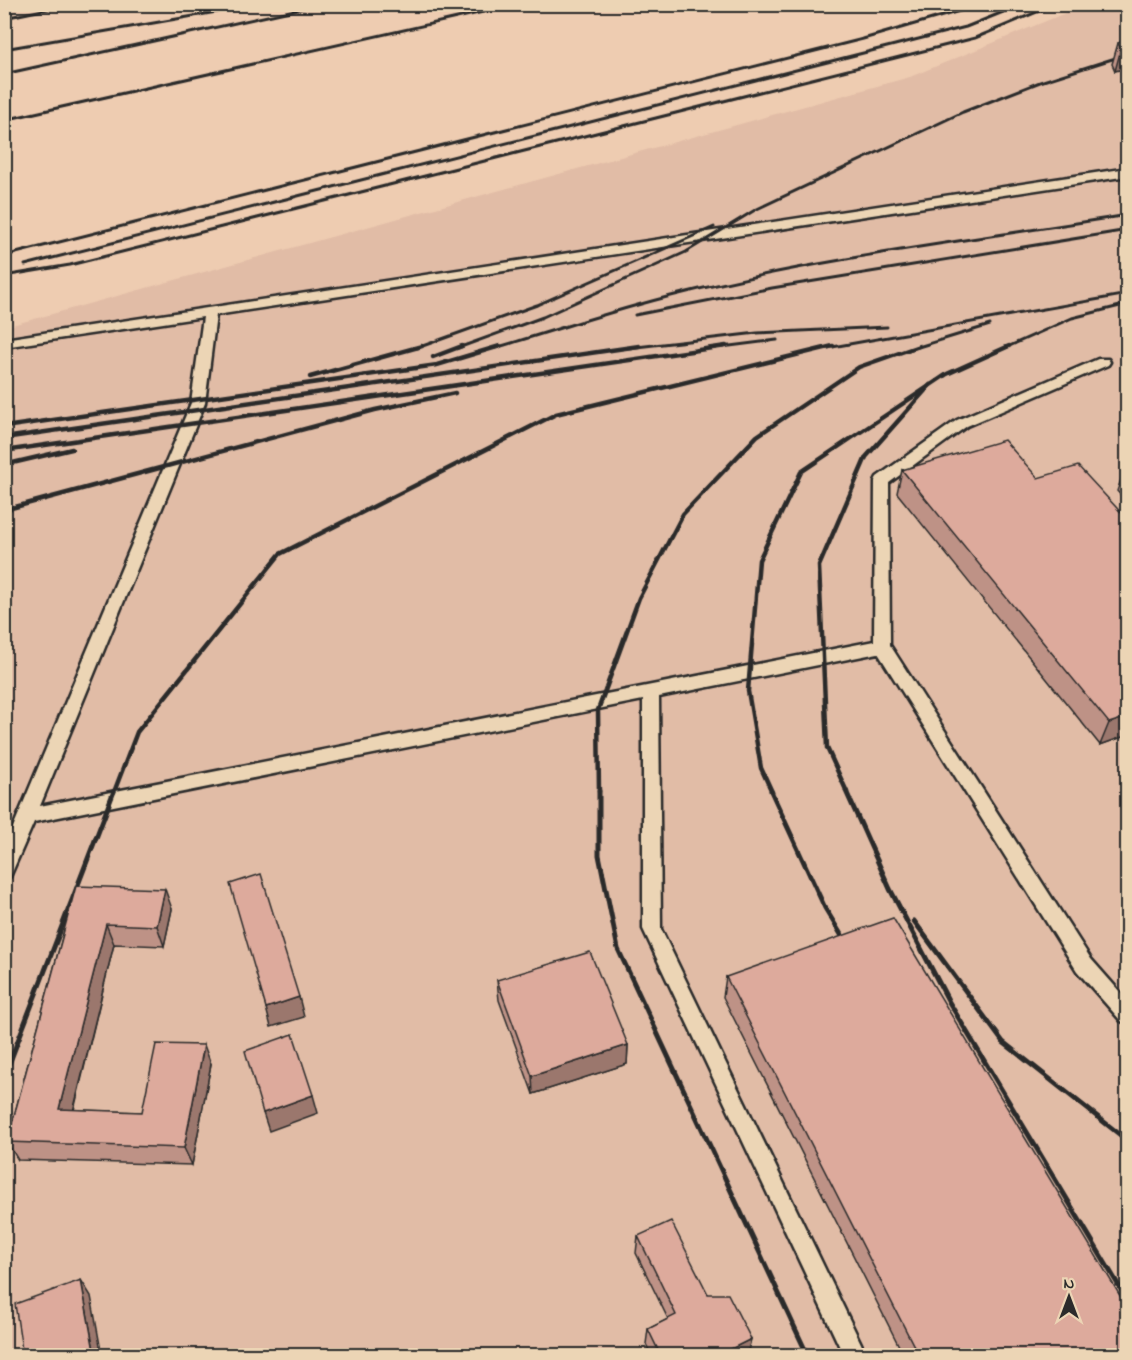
<svg xmlns="http://www.w3.org/2000/svg" width="1132" height="1360" font-family="'Indie Flower',sans-serif">
	<style>
		.built { fill: #e1bca6 }
		.lines { fill: none; stroke-linecap: round; stroke-linejoin: round }
		.service-casing { stroke: #2b2b2b; stroke-width: 5 }
		.service { fill: #ecd5b5; fill-rule: evenodd }
		.rail-far2 { stroke: #2b2b2b; stroke-width: 3 }
		.rail-far1 { stroke: #2b2b2b; stroke-width: 4.5 }
		.rail { stroke: #2b2b2b; stroke-width: 5 }
		.wall { fill: #be9286; stroke: #2b2b2b; stroke-width: 1.5 }
		.shaded-wall { fill: #9b776d; stroke: #2b2b2b; stroke-width: 1.5 }
		.building { fill: #ddaa9c; stroke: #2b2b2b; stroke-width: 1.5 }
	</style>
	<rect width="100%" height="100%" fill="#eeccb1"/>
	<filter id="ink" filterUnits="userSpaceOnUse"><feTurbulence type="fractalNoise" baseFrequency=".0167" numOctaves="2"/><feDisplacementMap in="SourceGraphic" scale="12" xChannelSelector="R" yChannelSelector="G"/><feConvolveMatrix kernelMatrix="1 2 1 2 8 2 1 2 1" color-interpolation-filters="sRGB"/></filter>
	<g filter="url(#ink)">
		<path class="built" d="M1085 5H1127V1355L5 1356V327L910 77Z"/>
		<g class="lines">
			<g class="service-casing">
				<path id="service" d="M1128 168V176L216 315 205 403 40 806 874 641 875 481 877 477 957 420 1098 359H1108L1110 362 1108 365 967 426 889 483 890 645 1091 959 1128 1001V1024L1121 1021 1077 971 878 653 659 697 661 929 867 1356H844L643 929V700L34 822 10 877 4 879V849L191 403 203 317 4 347V339Z"/>
			</g>
			<use href="#service" class="service"/>
			<g class="rail-far2">
				<path d="M4 18 72 4"/>
				<path d="M4 49 263 4"/>
				<path d="M4 74 322 4"/>
				<path d="M4 120 519 4"/>
				<path d="M4 256 863 39 984 4"/>
				<path d="M25 265 966 27 1023 4"/>
				<path d="M4 276 70 265 975 38 1056 4"/>
				<path d="M635 315 772 288 1128 230"/>
				<path d="M417 348 537 305 714 227"/>
				<path d="M458 348 543 317 686 252 755 210 963 112 1040 82 1128 54"/>
				<path d="M495 348C556 330 617 309 679 294 826 257 978 239 1128 215"/>
				<path d="M628 348 757 333 887 327"/>
				<path d="M714 348 777 340"/>
				<path d="M827 348 1128 294"/>
				<path d="M915 348 990 325"/>
				<path d="M1005 348 1072 318 1128 304"/>
			</g>
			<g class="rail-far1">
				<path d="M433 357 462 346"/>
				<path d="M310 377 422 346"/>
				<path d="M4 427 437 365 500 346"/>
				<path d="M4 438 639 346"/>
				<path d="M4 451 726 346"/>
				<path d="M4 465 72 449"/>
				<path d="M4 510 375 410 455 393"/>
				<path d="M114 792 137 732 280 554 556 414 833 346"/>
				<path d="M599 792 598 710 639 598 683 514 757 436 859 367 919 346"/>
				<path d="M772 792 761 768 748 691 759 560 801 472 947 374 1009 346"/>
				<path d="M847 792 827 748 819 566 866 457 930 385"/>
			</g>
			<g class="rail">
				<path d="M599 791V855L618 949 808 1356"/>
				<path d="M771 791 825 908 851 951"/>
				<path d="M846 791 890 889 949 1002 1128 1301"/>
				<path d="M914 921 1003 1042 1128 1141"/>
				<path d="M4 1077 114 791"/>
			</g>
		</g>
		<g class="wall">
			<path d="M1128 40V68L1115 71 1112 64 1118 43Z"/>
			<path d="M1128 467V503L1117 491 1125 468Z"/>
			<path d="M902 470 1128 735 1100 745 897 493Z"/>
			<path d="M76 886 172 909 164 946 114 944 74 1110 142 1112 211 1064 192 1165 18 1160 7 1142Z"/>
			<path d="M726 977 1128 1356H904L723 997Z"/>
			<path d="M497 980 628 1045 627 1064 533 1094 499 1000Z"/>
			<path d="M638 1236 708 1294 751 1339 747 1354 744 1356H652L646 1344 648 1329 668 1319 636 1253Z"/>
		</g>
		<g class="shaded-wall">
			<path d="M1128 47V68L1115 71 1121 49Z"/>
			<path d="M1128 717V735L1100 745 1109 723Z"/>
			<path d="M165 889 172 909 164 946 157 926Z"/>
			<path d="M106 924 114 944 69 1128 59 1109Z"/>
			<path d="M299 997 304 1017 271 1027 266 1008Z"/>
			<path d="M204 1045 211 1064 192 1165 184 1148Z"/>
			<path d="M628 1045 627 1064 533 1094 532 1076Z"/>
			<path d="M313 1095 318 1113 269 1131 263 1113Z"/>
			<path d="M81 1280 91 1296 102 1356H95Z"/>
			<path d="M751 1339 747 1354 744 1356H717Z"/>
		</g>
		<g class="building">
			<path d="M1128 40V47L1121 49 1118 43Z"/>
			<path d="M1004 440 1038 478 1078 466 1128 520V717L1109 723 902 470Z"/>
			<path d="M261 874 299 997 266 1008 230 884Z"/>
			<path d="M76 886 165 889 157 926 106 924 59 1109 142 1112 156 1044 204 1045 184 1148 7 1142Z"/>
			<path d="M893 918 1128 1309V1356H919L726 977Z"/>
			<path d="M590 952 628 1045 532 1076 497 980Z"/>
			<path d="M293 1034 313 1095 263 1113 245 1051Z"/>
			<path d="M671 1221 708 1294H728L751 1339 717 1356H661L648 1329 676 1315 638 1236Z"/>
			<path d="M81 1280 95 1356H23L15 1304Z"/>
		</g>
	</g>
	<rect width="1132" height="1360" fill="none" stroke="#ecd5b5" stroke-width="24"/>
	<rect x="12" y="12" width="1108" height="1336" fill="none" stroke="#2b2b2b" stroke-width="2" filter="url(#ink)"/>
	<g transform="translate(1069 1297)" stroke="#ecd5b5" stroke-width="4.5" paint-order="stroke">
	<path d="M0-4.5L10 22L0 15L-10 22Z" fill="#2b2b2b"/>
	<text y="-9" font-size="16" font-weight="bold" text-anchor="middle" fill="#2b2b2b">N</text>
	</g>
</svg>
